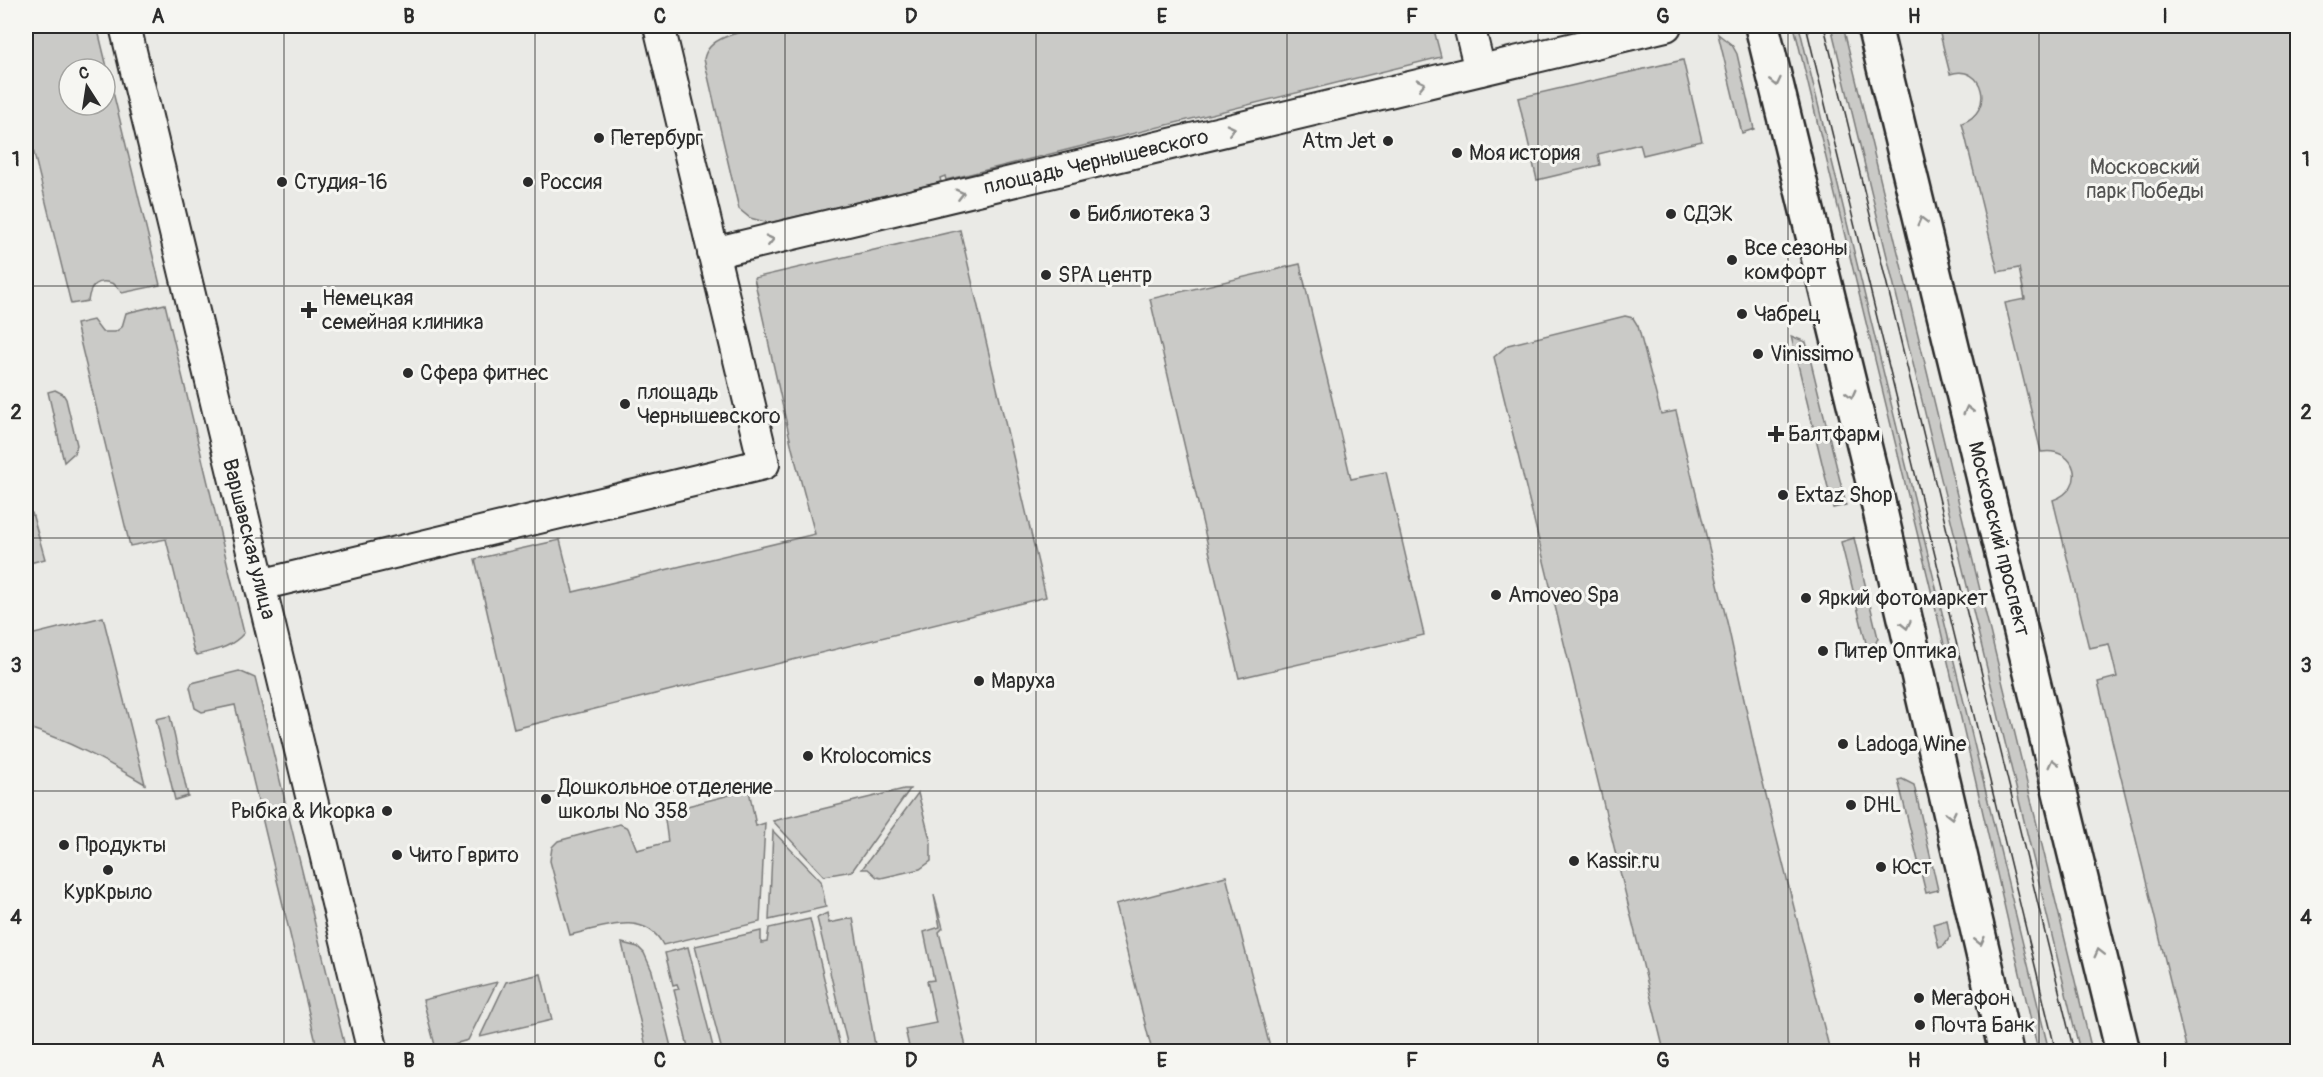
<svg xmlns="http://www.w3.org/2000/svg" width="2323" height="1077" font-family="Pangolin,sans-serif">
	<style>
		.green { fill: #cacac7; stroke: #7a7a79; stroke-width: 1.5; fill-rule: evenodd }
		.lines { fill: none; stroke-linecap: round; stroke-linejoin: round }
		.minor-casing { stroke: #2b2b2b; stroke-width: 34 }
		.major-casing { stroke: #2b2b2b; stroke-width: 38 }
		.minor { stroke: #f6f6f2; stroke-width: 30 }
		.major { stroke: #f6f6f2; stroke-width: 33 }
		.tram { stroke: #2b2b2b; stroke-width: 1.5 }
		.oneway { stroke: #90908e }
		.grid { fill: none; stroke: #2b2b2b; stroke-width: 1.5; stroke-opacity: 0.55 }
		.poi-dot { fill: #2b2b2b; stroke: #f6f6f2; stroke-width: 2 }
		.labels { text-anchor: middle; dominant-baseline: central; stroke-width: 6; stroke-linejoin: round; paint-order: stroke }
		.poi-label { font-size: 21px; fill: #2b2b2b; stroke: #f6f6f2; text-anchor: start }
		.street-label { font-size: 21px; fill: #2b2b2b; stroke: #f6f6f2 }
		.park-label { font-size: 21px; fill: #535352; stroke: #f6f6f2 }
		.neatline { fill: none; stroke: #2b2b2b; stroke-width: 2 }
		.grid-label { font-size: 20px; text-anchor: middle; font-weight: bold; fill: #2b2b2b }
	</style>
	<rect width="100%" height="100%" fill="#eaeae6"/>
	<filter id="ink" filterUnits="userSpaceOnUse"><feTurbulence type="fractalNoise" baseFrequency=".0167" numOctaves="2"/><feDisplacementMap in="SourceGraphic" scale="12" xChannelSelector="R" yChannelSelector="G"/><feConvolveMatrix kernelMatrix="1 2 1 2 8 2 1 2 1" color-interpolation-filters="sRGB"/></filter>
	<g filter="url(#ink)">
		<g class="green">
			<path d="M26 26H97L160 285 122 293 114 284C98 278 90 285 88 301L71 304 26 121ZM69 69H105V105H69Z"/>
			<path d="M774 26H1433L1441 57 946 180 945 176 940 178 941 182 769 223 750 218 739 209 704 59C709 32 752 31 774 26Z"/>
			<path d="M1794 26H1799L2049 1051H2038L1939 623Z"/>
			<path d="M1831 26H1843L2092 1051H2080Z"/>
			<path d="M1938 26H2297L2298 1017 2293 1040V1051H2187L2098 682 2117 677 2109 644 2089 648 2053 500C2088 488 2077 446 2041 452L2005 303 2025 299 2019 268 1998 272 1962 123C1995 112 1984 63 1950 74Z"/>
			<path d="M1718 34 1732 45 1737 54 1754 129 1742 133Z"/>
			<path d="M1683 60 1702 141 1643 155 1640 144 1598 154 1600 165 1537 180 1518 98Z"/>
			<path d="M960 230 1046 597 514 729 475 559 560 540 573 592 815 534 792 448 754 278Z"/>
			<path d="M1300 264 1351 479 1386 472 1424 635 1239 678 1150 299Z"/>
			<path d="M165 304 244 633C231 648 216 650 197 655L194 652 166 539 130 546 76 324 93 320 102 332H115L122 327 126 313Z"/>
			<path d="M1625 316 1633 318 1638 326 1661 414 1676 411 1728 626 1758 764 1830 1051H1664L1494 357 1508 345Z"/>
			<path d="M1791 336 1806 342 1846 505 1833 508Z"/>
			<path d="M55 390 63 394 66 399 77 445 74 453 64 462 48 392Z"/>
			<path d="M32 513 45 559 26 564V514Z"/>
			<path d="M1854 538 1878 638 1872 651H1868L1841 542Z"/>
			<path d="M103 617 145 784C106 761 69 741 26 727V636Z"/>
			<path d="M239 671 255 678 346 1051H318L235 705 202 712 195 708 190 687 192 683Z"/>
			<path d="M170 716 188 796 175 800 156 719Z"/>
			<path d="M1902 779 1914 785 1938 890 1926 893 1898 780Z"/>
			<path d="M904 789H910L852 871 824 876 773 821Z"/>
			<path d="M749 790 756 826 765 823 760 922 663 945C645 909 601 928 570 935L550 861 552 847 558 841 620 824 628 828 637 850 668 842 664 812Z"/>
			<path d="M918 793 931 843V861L920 869 881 878 877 877 868 869H862Z"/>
			<path d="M773 831 821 881 826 907 769 920Z"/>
			<path d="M1226 876 1271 1051H1152L1115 905Z"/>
			<path d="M934 895 943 928 939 932 967 1051H910L905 1029 936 1023 927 981 934 980 924 932 940 927Z"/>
			<path d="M827 913 829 923 853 918 876 1051H849L817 918Z"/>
			<path d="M810 919 841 1051H722L695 946 761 931V943L767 942 769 928Z"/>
			<path d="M1947 920 1950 937 1944 946 1939 948 1933 924Z"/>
			<path d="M622 943 638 947 644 953 652 971 672 1051H647Z"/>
			<path d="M688 947 714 1051H689L674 990 679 989 677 984 673 985 665 953Z"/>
			<path d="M541 974 552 1020 480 1037 506 982Z"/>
			<path d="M497 982 468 1040 436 1049 423 1000Z"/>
		</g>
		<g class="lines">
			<g class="minor-casing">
				<g id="minor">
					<path d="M125 26 373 1052"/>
					<path d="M1469 26 1480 70"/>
					<path d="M713 253 1666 26"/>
					<path d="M260 585 764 464 659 26"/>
				</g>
			</g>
			<g class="major-casing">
				<g id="major">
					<path d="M1762 26 1878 502 2006 1052"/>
					<path d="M1874 26 2123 1052"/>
				</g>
			</g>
			<use href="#minor" class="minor"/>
			<use href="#major" class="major"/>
			<g class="tram">
				<path d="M1806 26 2056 1052"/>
				<path d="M1824 26 2074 1052"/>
			</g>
		</g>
		<defs><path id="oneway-chevron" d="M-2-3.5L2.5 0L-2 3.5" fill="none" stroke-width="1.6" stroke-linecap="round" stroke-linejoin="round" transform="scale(1.5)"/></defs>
		<g class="oneway">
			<use href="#oneway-chevron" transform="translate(1776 82) rotate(77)"/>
			<use href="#oneway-chevron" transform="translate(1421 84) rotate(-13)"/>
			<use href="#oneway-chevron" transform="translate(1231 129) rotate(-13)"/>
			<use href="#oneway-chevron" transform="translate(960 194) rotate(-14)"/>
			<use href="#oneway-chevron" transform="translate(1922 221) rotate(-104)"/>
			<use href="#oneway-chevron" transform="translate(770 240) rotate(-13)"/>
			<use href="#oneway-chevron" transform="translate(1851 394) rotate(76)"/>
			<use href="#oneway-chevron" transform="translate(1968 410) rotate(-104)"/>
			<use href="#oneway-chevron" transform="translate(1906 625) rotate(77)"/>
			<use href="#oneway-chevron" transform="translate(2053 763) rotate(-104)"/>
			<use href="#oneway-chevron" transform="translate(1951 815) rotate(77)"/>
			<use href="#oneway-chevron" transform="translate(1980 941) rotate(77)"/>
			<use href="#oneway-chevron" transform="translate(2099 953) rotate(-104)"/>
		</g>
	</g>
	<path class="grid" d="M284 26V1052M535 26V1052M785 26V1052M1036 26V1052M1287 26V1052M1538 26V1052M1788 26V1052M2039 26V1052M26 286H2298M26 538H2298M26 791H2298"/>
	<g class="poi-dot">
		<circle cx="599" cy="138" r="6"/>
		<circle cx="1388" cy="141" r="6"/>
		<circle cx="1457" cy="153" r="6"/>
		<circle cx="282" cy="182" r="6"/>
		<circle cx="528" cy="182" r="6"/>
		<circle cx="1075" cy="214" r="6"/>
		<circle cx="1671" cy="214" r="6"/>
		<circle cx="1732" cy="260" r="6"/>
		<circle cx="1046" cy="275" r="6"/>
		<path d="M306 301h6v6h6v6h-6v6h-6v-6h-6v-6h6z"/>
		<circle cx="1742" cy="314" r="6"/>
		<circle cx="1758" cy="354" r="6"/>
		<circle cx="408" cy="373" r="6"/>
		<circle cx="625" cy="404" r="6"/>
		<path d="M1773 425h6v6h6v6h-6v6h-6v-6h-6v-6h6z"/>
		<circle cx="1783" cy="495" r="6"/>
		<circle cx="1496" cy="595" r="6"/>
		<circle cx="1806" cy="598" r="6"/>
		<circle cx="1823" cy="651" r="6"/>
		<circle cx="979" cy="681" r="6"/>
		<circle cx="1843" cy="744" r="6"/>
		<circle cx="808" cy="756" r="6"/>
		<circle cx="546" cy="799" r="6"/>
		<circle cx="1851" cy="805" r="6"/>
		<circle cx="387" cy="811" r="6"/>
		<circle cx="64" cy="845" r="6"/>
		<circle cx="397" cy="855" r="6"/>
		<circle cx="1574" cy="861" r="6"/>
		<circle cx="1881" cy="867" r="6"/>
		<circle cx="108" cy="870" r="6"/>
		<circle cx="1919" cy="998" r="6"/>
		<circle cx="1920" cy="1025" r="6"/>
	</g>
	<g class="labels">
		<g class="poi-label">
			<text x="611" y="138">Петербург</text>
			<text x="1376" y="141" text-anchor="end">Atm Jet</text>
			<text x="1469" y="153">Моя история</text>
			<text x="294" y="182">Студия-16</text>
			<text x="540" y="182">Россия</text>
			<text x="1087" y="214">Библиотека 3</text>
			<text x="1683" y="214">СДЭК</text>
			<text x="1744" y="248">Все сезоны<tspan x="1744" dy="24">комфорт</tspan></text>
			<text x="1058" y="275">SPA центр</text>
			<text x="322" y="298">Немецкая<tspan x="322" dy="24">семейная клиника</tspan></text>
			<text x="1754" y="314">Чабрец</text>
			<text x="1770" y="354">Vinissimo</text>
			<text x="420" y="373">Сфера фитнес</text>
			<text x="637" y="392">площадь<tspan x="637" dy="24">Чернышевского</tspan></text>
			<text x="1788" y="434">Балтфарм</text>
			<text x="1795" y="495">Extaz Shop</text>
			<text x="1508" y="595">Amoveo Spa</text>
			<text x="1818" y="598">Яркий фотомаркет</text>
			<text x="1835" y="651">Питер Оптика</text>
			<text x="991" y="681">Маруха</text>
			<text x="1855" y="744">Ladoga Wine</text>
			<text x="820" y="756">Krolocomics</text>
			<text x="558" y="787">Дошкольное отделение<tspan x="558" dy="24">школы № 358</tspan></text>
			<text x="1863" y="805">DHL</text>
			<text x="375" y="811" text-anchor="end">Рыбка &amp; Икорка</text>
			<text x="76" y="845">Продукты</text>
			<text x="409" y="855">Чито Гврито</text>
			<text x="1586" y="861">Kassir.ru</text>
			<text x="1893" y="867">Юст</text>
			<text x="108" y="892" text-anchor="middle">КурКрыло</text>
			<text x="1931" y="998">Мегафон</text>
			<text x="1932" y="1025">Почта Банк</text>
		</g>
		<g class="street-label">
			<text transform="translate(1096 162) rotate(-13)">площадь Чернышевского</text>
			<text transform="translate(249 539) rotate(76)">Варшавская улица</text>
			<text transform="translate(1999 539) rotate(76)">Московский проспект</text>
		</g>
		<g class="park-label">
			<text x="2145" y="167">Московский<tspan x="2145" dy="24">парк Победы</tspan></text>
		</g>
	</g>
	<rect width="2323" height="1077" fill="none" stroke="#f6f6f2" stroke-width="66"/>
	<g transform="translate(87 87) rotate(348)"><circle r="28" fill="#f6f6f2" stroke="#a5a5a2" stroke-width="1.5"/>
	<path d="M0-4.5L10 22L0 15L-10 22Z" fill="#2b2b2b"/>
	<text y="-9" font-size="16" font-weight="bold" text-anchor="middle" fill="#2b2b2b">С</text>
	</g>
	<rect x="33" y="33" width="2257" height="1011" class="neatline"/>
	<g class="grid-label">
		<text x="158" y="23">A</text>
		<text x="409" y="23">B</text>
		<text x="660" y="23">C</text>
		<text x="911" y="23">D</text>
		<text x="1162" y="23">E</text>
		<text x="1412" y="23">F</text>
		<text x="1663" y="23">G</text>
		<text x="1914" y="23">H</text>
		<text x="2165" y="23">I</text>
		<text x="16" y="166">1</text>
		<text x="2306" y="166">1</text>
		<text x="16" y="419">2</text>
		<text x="2306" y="419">2</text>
		<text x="16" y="672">3</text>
		<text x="2306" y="672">3</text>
		<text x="16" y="924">4</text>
		<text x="2306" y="924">4</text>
		<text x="158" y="1067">A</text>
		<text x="409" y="1067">B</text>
		<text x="660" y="1067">C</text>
		<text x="911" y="1067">D</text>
		<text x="1162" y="1067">E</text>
		<text x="1412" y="1067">F</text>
		<text x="1663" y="1067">G</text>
		<text x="1914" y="1067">H</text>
		<text x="2165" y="1067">I</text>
	</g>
</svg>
